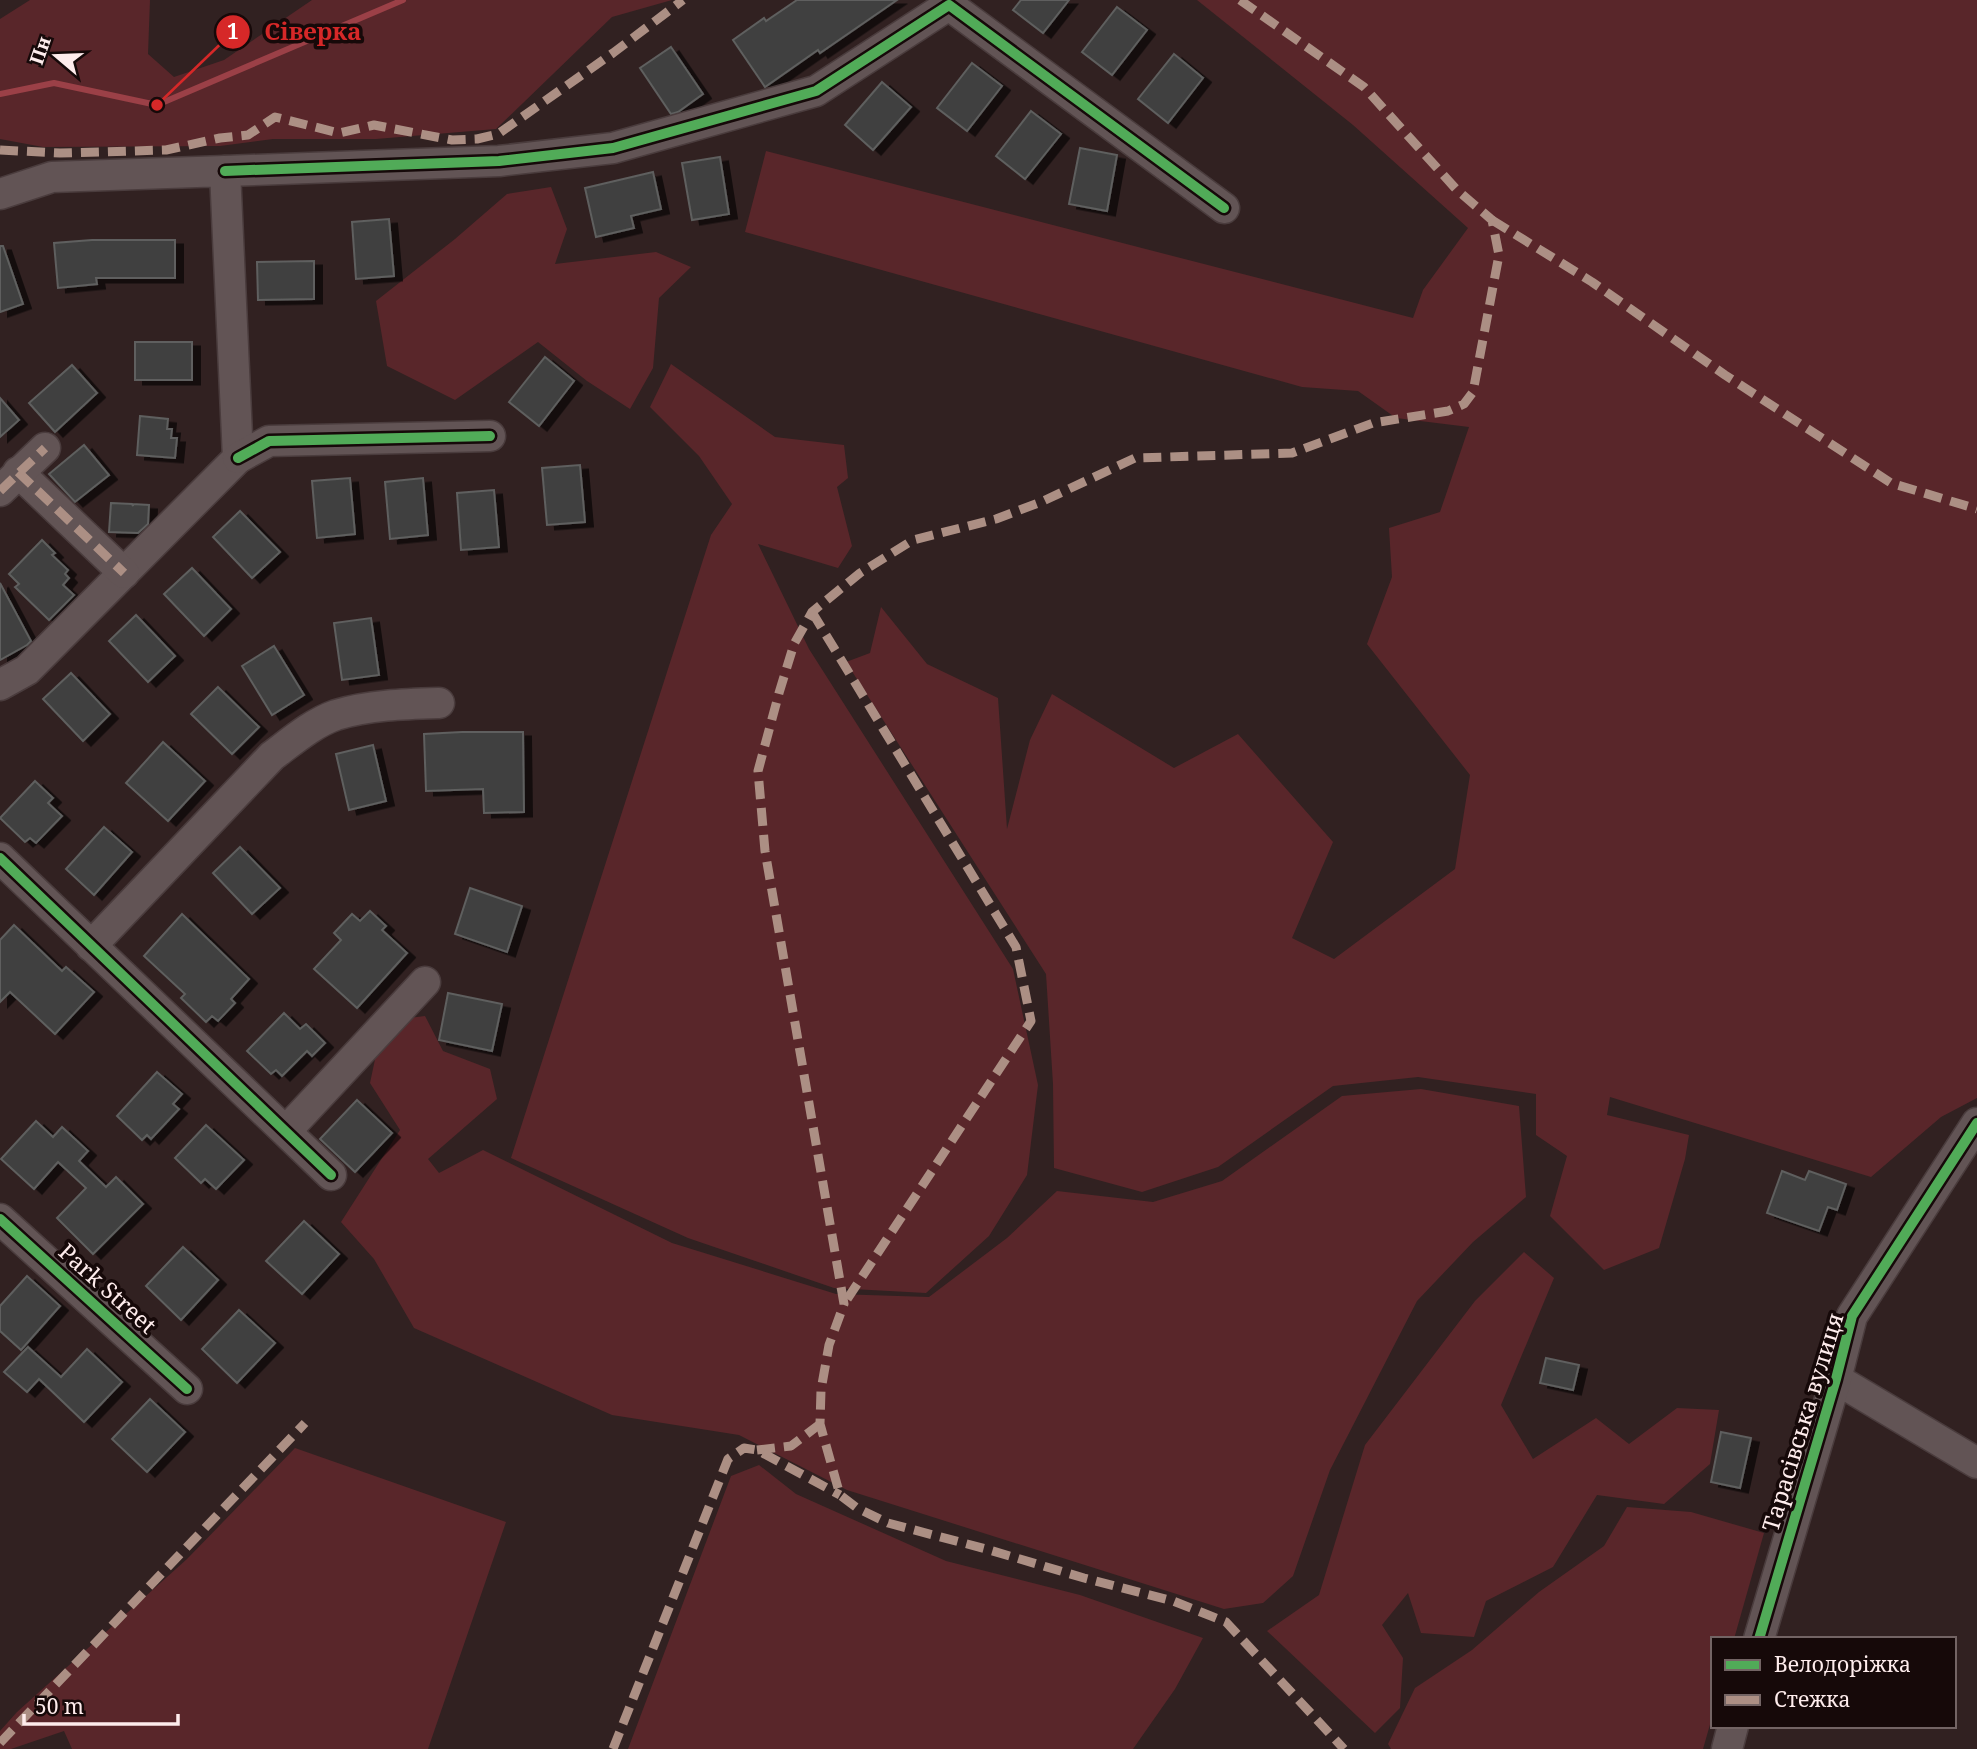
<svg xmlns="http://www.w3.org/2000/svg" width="1977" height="1749" font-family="'Noto Serif',serif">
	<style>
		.green { fill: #59262a }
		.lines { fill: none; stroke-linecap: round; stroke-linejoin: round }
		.stream { stroke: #9b4047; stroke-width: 6 }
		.building { fill: #404140; stroke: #5e5f5e; stroke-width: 2; filter: url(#shadow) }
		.minor-casing { stroke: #4a3c3d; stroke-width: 33 }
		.minor { stroke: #625455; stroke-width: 30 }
		.quiet { stroke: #ac8f84; stroke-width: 9; stroke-dasharray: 18 9; stroke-linecap: butt }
		.cycleway-casing { stroke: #160909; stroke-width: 15 }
		.cycleway { stroke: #51ab58; stroke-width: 10 }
		.labels { text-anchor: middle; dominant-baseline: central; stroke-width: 7; stroke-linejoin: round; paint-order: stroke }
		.street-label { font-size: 23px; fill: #feecec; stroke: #160909 }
		.leader { fill: none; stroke: #d62828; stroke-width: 2.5 }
		.callout-dot { fill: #d62828; stroke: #160909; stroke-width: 2.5 }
		.mark-label { font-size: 21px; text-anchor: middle; font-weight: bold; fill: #fff }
		.callout-label { font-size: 24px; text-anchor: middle; font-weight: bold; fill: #d62828; stroke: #160909; stroke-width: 7; stroke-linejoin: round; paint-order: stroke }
	</style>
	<defs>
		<filter id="shadow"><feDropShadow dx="8" dy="4.5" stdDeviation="0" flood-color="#0009"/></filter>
	</defs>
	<rect width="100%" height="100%" fill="#312121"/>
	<g class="green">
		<path d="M30 0H150L148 54 174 77 224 60 312 0H672L612 17 496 129 376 139H273L220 146 43 147 0 139V19Z"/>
		<path d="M1197 0H1977V1098L1941 1117 1871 1177 1610 1097 1607 1115 1689 1135 1685 1159 1659 1248 1604 1270 1550 1216 1567 1156 1536 1135V1094L1418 1077 1333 1086 1218 1167 1142 1192 1054 1168 1053 1084 1046 974 846 662 870 653 881 607 927 664 998 698 1007 829 1030 740 1052 694 1174 768 1238 734 1333 842 1292 938 1334 959 1455 869 1470 775 1367 644 1392 577 1389 528 1440 512 1469 427 1396 418 1358 391 1302 387 745 232 766 151 1413 318 1423 290 1468 228 1353 125Z"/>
		<path d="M551 187 567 229 555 264 656 252 691 267 659 298 653 368 630 409 587 381 538 342 455 400 387 366 376 301 455 239 507 194Z"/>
		<path d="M671 364 775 437 844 445 848 478 837 487 852 546 838 568 758 544 809 649 1013 969 1038 1085 1027 1175 989 1236 926 1293 834 1288 688 1238 511 1158 711 535 732 504 699 456 650 407Z"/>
		<path d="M425 1016 443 1051 490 1069 497 1099 428 1159 439 1173 483 1150 672 1243 836 1294 929 1297 1007 1238 1057 1191 1153 1202 1222 1181 1342 1096 1421 1089 1519 1106 1526 1197 1473 1242 1417 1301 1330 1470 1293 1576 1263 1603 1224 1609 847 1490 739 1435 612 1415 414 1328 374 1259 341 1222 400 1130 370 1083 377 1050 401 1019Z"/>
		<path d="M1524 1252 1554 1278 1501 1405 1533 1459 1596 1418 1629 1444 1677 1408 1719 1410 1710 1464 1664 1504 1597 1495 1553 1567 1486 1601 1474 1637 1421 1633 1408 1593 1382 1625 1403 1658 1400 1708 1375 1733 1267 1631 1319 1595 1365 1445 1475 1301Z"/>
		<path d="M295 1448 506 1522 428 1749H72L64 1731 11 1749H0V1731L17 1712 187 1559Z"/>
		<path d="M759 1465 796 1494 946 1561 1080 1595 1203 1638 1175 1689 1133 1749H628L731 1476Z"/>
		<path d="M1627 1507 1691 1512 1764 1533 1734 1639H1713V1714L1703 1749H1391L1388 1744 1415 1688 1472 1650 1539 1592 1604 1546Z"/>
	</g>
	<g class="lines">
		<path class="stream" d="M0 94 54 83 157 105 403 0"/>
	</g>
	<g class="building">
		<path d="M797 0H897L820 53 818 50 765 87 733 40 764 18 766 21Z"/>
		<path d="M1021 0H1069L1043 33 1013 10Z"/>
		<path d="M1117 7 1147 30 1112 75 1082 52Z"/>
		<path d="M671 47 703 94 678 112 671 114 640 68Z"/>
		<path d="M1174 54 1203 78 1168 123 1138 99Z"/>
		<path d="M972 63 1002 86 967 131 937 108Z"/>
		<path d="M882 82 911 107 873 150 845 125Z"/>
		<path d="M1031 111 1061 134 1025 179 996 156Z"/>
		<path d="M1080 148 1117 155 1107 211 1069 204Z"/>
		<path d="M720 157 729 214 692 220 682 163Z"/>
		<path d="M653 172 661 209 631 216 634 228 596 237 585 188Z"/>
		<path d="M389 219 394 276 356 279 352 222Z"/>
		<path d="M92 240H175V278H96L97 284 58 288 54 243Z"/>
		<path d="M0 246H3L23 304 0 312Z"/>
		<path d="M314 261V299L258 300 257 262Z"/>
		<rect x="135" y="342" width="57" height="38"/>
		<path d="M545 357 574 381 539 426 509 402Z"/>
		<path d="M72 365 97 393 55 432 29 403Z"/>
		<path d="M0 398 19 420 0 437Z"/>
		<path d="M140 416 168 419 167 429H172L171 438H177L175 458 137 455Z"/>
		<path d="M84 445 109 475 75 502 49 474Z"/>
		<path d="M580 465 585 522 547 525 542 468Z"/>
		<path d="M350 478 355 534 317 538 312 481Z"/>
		<path d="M423 478 428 535 390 539 385 482Z"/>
		<path d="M494 490 499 547 461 550 457 493Z"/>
		<path d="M111 503 132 504 133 506V504L149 505 148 524 138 533 109 532Z"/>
		<path d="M240 511 280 552 252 578 213 537Z"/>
		<path d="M42 540 55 553 52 555 68 570 65 574 69 578 63 585 74 595 49 620 15 587 19 584 9 574Z"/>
		<path d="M192 568 231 609 204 636 164 594Z"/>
		<path d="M0 583 31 641 27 645 0 660Z"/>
		<path d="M136 615 175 656 148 682 109 641Z"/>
		<path d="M371 618 379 675 342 680 334 623Z"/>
		<path d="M274 646 304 695 272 715 242 666Z"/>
		<path d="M71 673 110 714 83 741 43 699Z"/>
		<path d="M218 687 259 727 232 754 191 714Z"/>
		<path d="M462 732H523L524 812 484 813 483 789 426 791 424 734Z"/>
		<path d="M163 742 205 781 168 821 126 783Z"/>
		<path d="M373 745 386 801 349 810 336 754Z"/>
		<path d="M35 781 53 798 48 803 62 816 36 843 30 838 25 842 0 818Z"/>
		<path d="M104 827 132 852 94 895 66 869Z"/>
		<path d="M240 847 280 888 252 914 213 873Z"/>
		<path d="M470 888 522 906 507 952 455 934Z"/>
		<path d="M370 911 386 926 382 930 407 953 357 1008 314 969 341 940 334 933 352 914 360 921Z"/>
		<path d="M182 914 249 979 231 999 235 1003 218 1021 212 1016 206 1022 181 998 185 994 144 956Z"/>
		<path d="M14 925 62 971 66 967 94 992 55 1034 10 992 0 1002V940Z"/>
		<path d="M448 993 502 1004 492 1051 439 1040Z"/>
		<path d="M284 1013 300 1029 306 1024 325 1043 312 1056 307 1051 282 1076 276 1070 271 1074 247 1051Z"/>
		<path d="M157 1072 182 1094 173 1104 179 1109 151 1139 147 1135 142 1140 117 1116Z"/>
		<path d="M357 1100 392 1133 355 1172 320 1139Z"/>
		<path d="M36 1121 53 1137 62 1127 88 1151 79 1161 106 1187 116 1177 143 1204 93 1254 57 1218 86 1188 58 1162 34 1189 1 1159Z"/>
		<path d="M206 1125 244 1160 216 1189 205 1179 201 1183 175 1158Z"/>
		<path d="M1782 1171 1805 1180 1809 1171 1846 1184 1837 1210 1828 1207 1819 1231 1767 1213Z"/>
		<path d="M304 1221 339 1254 302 1294 266 1261Z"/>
		<path d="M183 1247 218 1280 181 1320 146 1286Z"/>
		<path d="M27 1276 60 1306 21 1350 0 1331V1306Z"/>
		<path d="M239 1310 275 1343 237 1383 202 1349Z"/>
		<path d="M28 1347 61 1377 87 1349 122 1382 84 1422 39 1379 27 1392 4 1372Z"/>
		<path d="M1546 1358 1579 1365 1573 1390 1540 1383Z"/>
		<path d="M150 1399 185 1432 147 1472 112 1439Z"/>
		<path d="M1721 1432 1751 1438 1740 1488 1711 1482Z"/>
	</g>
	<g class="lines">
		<g class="minor-casing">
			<g id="minor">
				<path d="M225 171 499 161 613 148 816 91 949 5 1224 208"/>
				<path d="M0 194 52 177 225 171 238 458 27 670 0 685"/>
				<path d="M238 458 269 441 490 436"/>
				<path d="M18 472 124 573"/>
				<path d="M0 491 45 448"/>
				<path d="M0 858 331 1175"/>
				<path d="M91 946 272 756C292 741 313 723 336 715 369 705 405 704 439 703"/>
				<path d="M286 1131 425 982"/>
				<path d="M0 1219 187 1389"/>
				<path d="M1836 1379 1977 1463"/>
				<path d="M1759 1639 1836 1379 1852 1316 1977 1123"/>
				<path d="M1727 1749 1733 1726"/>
			</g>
		</g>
		<use href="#minor" class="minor"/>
		<g class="quiet">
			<path d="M1240 0 1364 87 1456 189 1492 220 1499 255 1473 392 1464 404 1448 411 1373 423 1292 453 1135 458 1041 502 996 519 913 540 860 573 812 612 794 644 779 693 758 771 765 851 844 1304 829 1345 821 1390 820 1424 840 1495 857 1508 888 1523 986 1549 1084 1578 1173 1601 1226 1622 1344 1749"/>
			<path d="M0 150 60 153 166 150 220 138 248 135 275 117 339 133 374 125 452 140 477 139 498 134 613 53 683 0"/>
			<path d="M1492 220 1592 282 1725 375 1891 483 1977 509"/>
			<path d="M18 472 124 573"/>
			<path d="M0 491 45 448"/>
			<path d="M812 612 1016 947 1031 1021 844 1304"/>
			<path d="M757 1450 791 1446 820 1424"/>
			<path d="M0 1743 305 1423"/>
			<path d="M613 1749 728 1459 744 1448 757 1450 840 1495"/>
		</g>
		<g class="cycleway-casing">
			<g id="cycleway">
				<path d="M225 171 499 161 613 148 816 91 949 5 1224 208"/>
				<path d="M238 458 269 441 490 436"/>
				<path d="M0 858 331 1175"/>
				<path d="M0 1219 187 1389"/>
				<path d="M1759 1639 1836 1379 1852 1316 1977 1123"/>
			</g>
		</g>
		<use href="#cycleway" class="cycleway"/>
	</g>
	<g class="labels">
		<g class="street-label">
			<text transform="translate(108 1288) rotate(42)">Park Street</text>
			<text transform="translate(1802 1422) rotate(-73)">Тарасівська вулиця</text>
		</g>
	</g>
	<path class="leader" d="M157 105L233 32"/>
	<g class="callout-dot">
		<circle cx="157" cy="105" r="7"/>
		<circle cx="233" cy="32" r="18"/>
	</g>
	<g class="mark-label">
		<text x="233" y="39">1</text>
	</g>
	<g class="callout-label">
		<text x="313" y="40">Сіверка</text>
	</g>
	<rect x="1711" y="1637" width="245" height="91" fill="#160909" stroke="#736464" stroke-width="2"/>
	<rect x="1725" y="1660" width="35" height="10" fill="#51ab58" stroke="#736464" stroke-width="2"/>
	<text x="1774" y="1672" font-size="21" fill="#feecec">Велодоріжка</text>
	<rect x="1725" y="1695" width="35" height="10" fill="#ac8f84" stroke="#736464" stroke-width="2"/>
	<text x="1774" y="1707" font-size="21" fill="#feecec">Стежка</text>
	<g transform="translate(56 56) rotate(289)" stroke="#160909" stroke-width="5" paint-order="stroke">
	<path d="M0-5L12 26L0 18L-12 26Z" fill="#feecec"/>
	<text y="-10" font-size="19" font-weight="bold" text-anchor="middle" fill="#feecec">Пн</text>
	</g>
	<path d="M24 1714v10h154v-10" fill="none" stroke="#feecec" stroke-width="3.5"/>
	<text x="35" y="1714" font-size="21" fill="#feecec" stroke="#160909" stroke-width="5" paint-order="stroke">50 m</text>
</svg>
